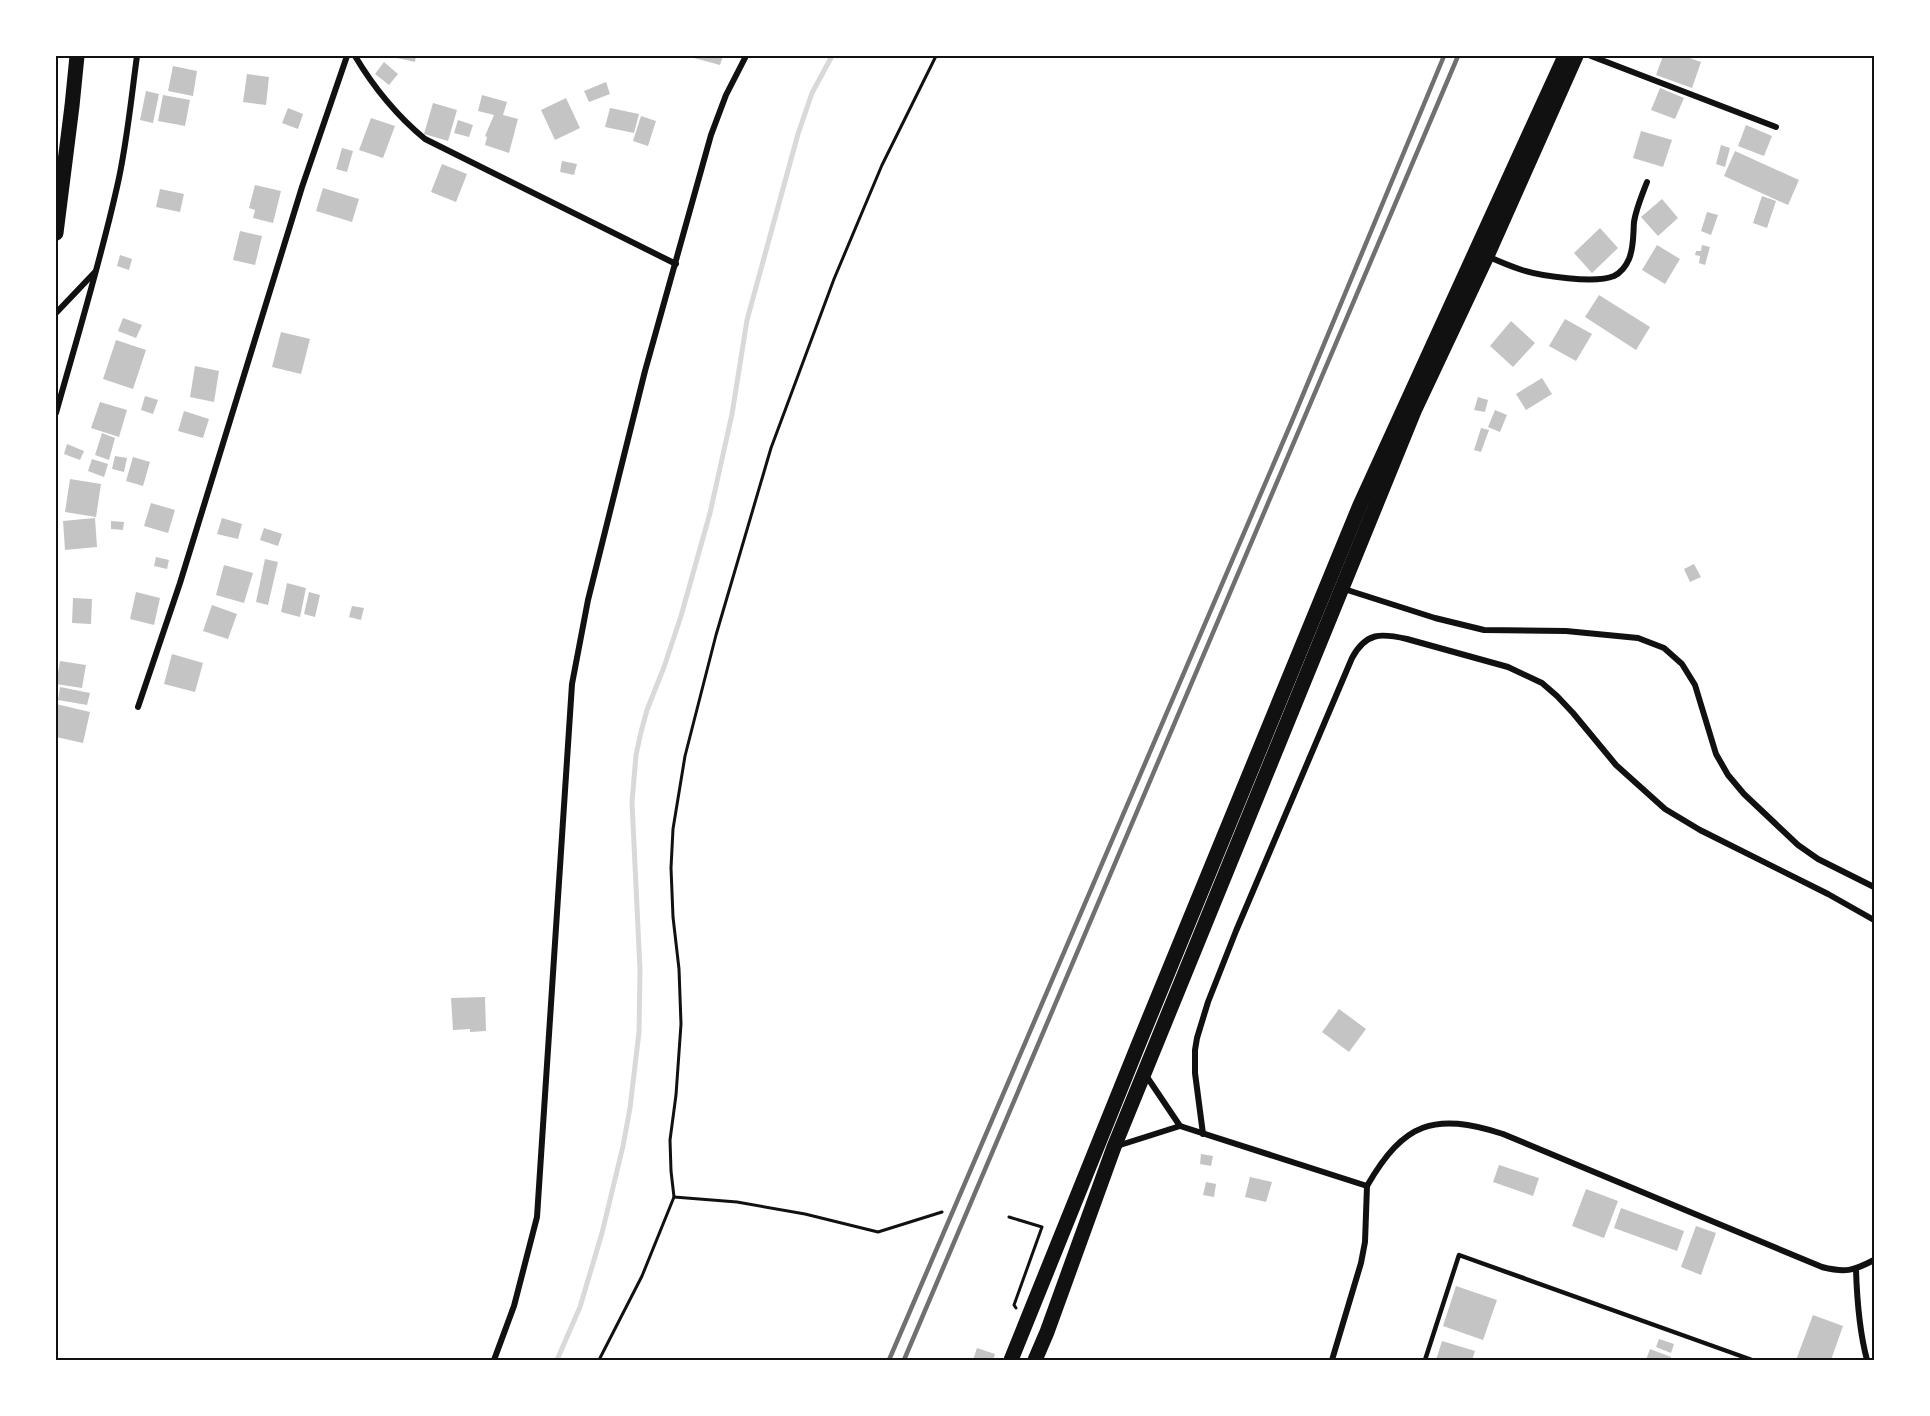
<svg xmlns="http://www.w3.org/2000/svg" width="1930" height="1416" font-family="'Libre Baskerville',serif">
	<style>
		.lines { fill: none; stroke-linecap: round; stroke-linejoin: round }
		.stream { stroke: #d9d9d9; stroke-width: 5 }
		.building { fill: #c4c4c4 }
		.path { stroke: #111; stroke-width: 3 }
		.service { stroke: #111; stroke-width: 4.5 }
		.minor { stroke: #111; stroke-width: 6 }
		.trunk { stroke: #111; stroke-width: 15 }
		.rail { stroke: #707070; stroke-width: 4.5 }
		.neatline { fill: none; stroke: #111; stroke-width: 2 }
	</style>
	<rect width="100%" height="100%" fill="#fff"/>
	<g class="lines">
		<path class="stream" d="M557 1360 580 1307 602 1233 623 1146 630 1108 639 1032 640 970 632 802 636 755 641 732 647 710 664 667 681 616 710 513 732 414 747 320 798 134 812 93 832 56"/>
	</g>
	<g class="building">
		<path d="M388 56H416L415 62Z"/>
		<path d="M695 56H723L720 65 694 58Z"/>
		<path d="M1663 56H1684L1701 62 1692 88 1656 75Z"/>
		<path d="M384 62 398 74 389 85 375 74Z"/>
		<path d="M173 66 197 71 193 96 168 91Z"/>
		<path d="M247 74 269 77 266 105 243 102Z"/>
		<path d="M606 82 610 94 589 102 584 91Z"/>
		<path d="M1660 88 1684 98 1675 119 1651 110Z"/>
		<path d="M146 91 159 94 153 123 140 120Z"/>
		<path d="M163 95 190 100 185 126 158 121Z"/>
		<path d="M482 95 507 102 503 115 518 119 509 153 485 145 487 137 485 136 494 115 478 111Z"/>
		<path d="M566 98 580 128 555 140 541 110Z"/>
		<path d="M433 103 457 110 448 141 424 134Z"/>
		<path d="M288 108 303 114 298 129 282 123Z"/>
		<path d="M610 108 639 114 634 133 605 127Z"/>
		<path d="M641 116 656 121 648 146 633 141Z"/>
		<path d="M371 118 395 126 383 158 359 150Z"/>
		<path d="M458 120 473 125 469 137 454 133Z"/>
		<path d="M1746 125 1772 136 1764 156 1738 146Z"/>
		<path d="M1641 131 1672 140 1663 167 1633 158Z"/>
		<path d="M1721 145 1730 148 1725 167 1716 164Z"/>
		<path d="M342 148 353 151 347 172 336 169Z"/>
		<path d="M1735 151 1799 180 1788 205 1724 176Z"/>
		<path d="M562 161 577 164 574 175 560 172Z"/>
		<path d="M442 164 467 174 456 202 431 192Z"/>
		<path d="M255 185 281 191 273 223 253 218 255 210 249 208Z"/>
		<path d="M323 188 359 199 352 222 316 211Z"/>
		<path d="M160 189 184 194 180 212 156 207Z"/>
		<path d="M1762 196 1776 201 1767 228 1753 223Z"/>
		<path d="M1662 199 1678 218 1658 236 1641 217Z"/>
		<path d="M1707 212 1718 215 1711 235 1701 231Z"/>
		<path d="M1600 228 1618 248 1592 273 1574 253Z"/>
		<path d="M240 231 262 236 255 265 233 260Z"/>
		<path d="M1657 245 1680 259 1665 284 1642 270Z"/>
		<path d="M1702 245 1710 247 1705 265 1699 263 1700 256 1695 255 1696 251H1701Z"/>
		<path d="M120 255 132 259 129 270 117 266Z"/>
		<path d="M1599 295 1650 327 1636 350 1585 317Z"/>
		<path d="M123 318 142 325 136 338 118 331Z"/>
		<path d="M1565 319 1592 334 1576 361 1549 346Z"/>
		<path d="M1511 321 1535 343 1513 367 1490 346Z"/>
		<path d="M281 332 310 339 301 374 272 367Z"/>
		<path d="M116 340 146 350 133 389 103 379Z"/>
		<path d="M195 366 219 371 214 402 190 397Z"/>
		<path d="M1542 378 1552 394 1526 410 1516 394Z"/>
		<path d="M145 396 158 400 153 414 141 410Z"/>
		<path d="M1478 397 1488 400 1485 412 1474 410Z"/>
		<path d="M100 402 127 410 119 437 91 428Z"/>
		<path d="M1495 410 1507 415 1500 432 1488 427Z"/>
		<path d="M184 411 209 419 203 438 178 431Z"/>
		<path d="M1481 428 1489 430 1481 452 1474 450Z"/>
		<path d="M102 433 115 438 109 460 95 455Z"/>
		<path d="M67 444 84 451 80 460 64 454Z"/>
		<path d="M115 456 127 458 124 472 112 469Z"/>
		<path d="M133 457 150 462 143 486 126 481Z"/>
		<path d="M92 459 108 464 104 477 88 471Z"/>
		<path d="M70 479 101 484 96 517 65 512Z"/>
		<path d="M151 503 175 510 168 533 144 526Z"/>
		<path d="M95 518 97 547 65 550 63 521Z"/>
		<path d="M222 518 242 524 238 539 217 534Z"/>
		<path d="M111 521 124 522 123 530 111 529Z"/>
		<path d="M264 528 282 534 278 546 260 540Z"/>
		<path d="M156 557 169 560 167 569 154 566Z"/>
		<path d="M265 559 278 562 268 605 256 602Z"/>
		<path d="M1694 564 1701 577 1690 582 1684 569Z"/>
		<path d="M224 565 253 573 244 603 216 595Z"/>
		<path d="M287 583 306 588 300 617 281 612Z"/>
		<path d="M136 592 160 598 154 625 130 619Z"/>
		<path d="M309 592 320 595 315 617 304 614Z"/>
		<path d="M73 598 92 599 91 624 72 623Z"/>
		<path d="M212 605 237 614 228 639 203 631Z"/>
		<path d="M352 606 364 608 361 620 349 617Z"/>
		<path d="M172 654 203 663 195 692 164 684Z"/>
		<path d="M60 661 86 665 82 688 56 684Z"/>
		<path d="M60 687 90 693 87 705 58 700Z"/>
		<path d="M56 704 90 712 83 743 56 737Z"/>
		<path d="M485 997 486 1031 470 1032V1029L453 1030 451 998Z"/>
		<path d="M1339 1009 1366 1029 1349 1052 1322 1032Z"/>
		<path d="M1201 1154 1213 1156 1211 1166 1200 1164Z"/>
		<path d="M1499 1165 1539 1178 1533 1196 1493 1182Z"/>
		<path d="M1250 1177 1272 1182 1266 1202 1245 1197Z"/>
		<path d="M1206 1182 1216 1184 1214 1197 1203 1195Z"/>
		<path d="M1586 1189 1618 1201 1604 1238 1572 1226Z"/>
		<path d="M1621 1208 1684 1231 1677 1251 1614 1228Z"/>
		<path d="M1696 1226 1716 1233 1701 1275 1681 1267Z"/>
		<path d="M1456 1286 1497 1300 1483 1340 1443 1326Z"/>
		<path d="M1813 1315 1843 1326 1831 1360H1796Z"/>
		<path d="M1659 1339 1674 1344 1671 1353 1656 1347Z"/>
		<path d="M1442 1341 1475 1351 1472 1360H1436Z"/>
		<path d="M977 1348 995 1354 993 1360H973Z"/>
		<path d="M1650 1349 1671 1357 1670 1360H1646Z"/>
	</g>
	<g class="lines">
		<g class="path">
			<path d="M674 1197 737 1202 805 1214 878 1232 942 1212"/>
			<path d="M1009 1217 1042 1227 1014 1305 1016 1308"/>
			<path d="M599 1360 642 1276 674 1197 671 1171 670 1140 676 1095 681 1024 679 969 673 917 671 868 673 829 685 756 716 635 771 448 834 279 882 165 936 56"/>
		</g>
		<path class="service" d="M1425 1360 1459 1255 1752 1360"/>
		<g class="minor">
			<path d="M355 56C374 88 396 115 425 139L676 264"/>
			<path d="M1591 56 1776 127"/>
			<path d="M1487 256C1498 261 1510 266 1522 270 1541 276 1595 284 1614 276 1620 273 1626 266 1629 259 1634 247 1633 235 1634 222 1636 209 1642 195 1647 182"/>
			<path d="M56 313 95 272"/>
			<path d="M56 413C77 338 100 263 117 187 127 144 131 99 137 56"/>
			<path d="M1341 588 1435 618 1484 630 1566 631 1638 638 1664 648 1682 664 1695 685 1716 754 1728 775 1744 794 1798 845 1818 859 1874 887"/>
			<path d="M138 707 180 583 302 187 347 56"/>
			<path d="M1180 1126 1367 1186C1404 1122 1434 1112 1503 1134L1822 1267C1845 1273 1853 1271 1874 1260"/>
			<path d="M1203 1134 1195 1073V1050L1197 1038 1208 1002 1236 931 1352 658C1366 632 1381 633 1407 639L1508 667 1542 683 1557 696 1573 713 1616 765 1665 809 1700 830 1828 894 1874 920"/>
			<path d="M1117 1146 1180 1126 1145 1074"/>
			<path d="M1856 1270C1857 1301 1859 1330 1867 1360"/>
			<path d="M494 1360 514 1306 537 1217 572 684 588 600 645 371 711 135 726 95 746 56"/>
			<path d="M1332 1360 1361 1263 1365 1242 1367 1186"/>
		</g>
		<g class="trunk">
			<path d="M56 233 72 106 77 56"/>
			<path d="M1011 1360 1139 1043 1360 505 1565 56"/>
			<path d="M1035 1360 1047 1332 1114 1147 1415 409 1487 256 1576 56"/>
		</g>
		<g class="rail">
			<path d="M889 1360 1292 421 1444 56"/>
			<path d="M904 1360 1458 56"/>
		</g>
	</g>
	<rect width="1930" height="1416" fill="none" stroke="#ffffff" stroke-width="114"/>
	<rect x="57" y="57" width="1816" height="1302" class="neatline"/>
</svg>
